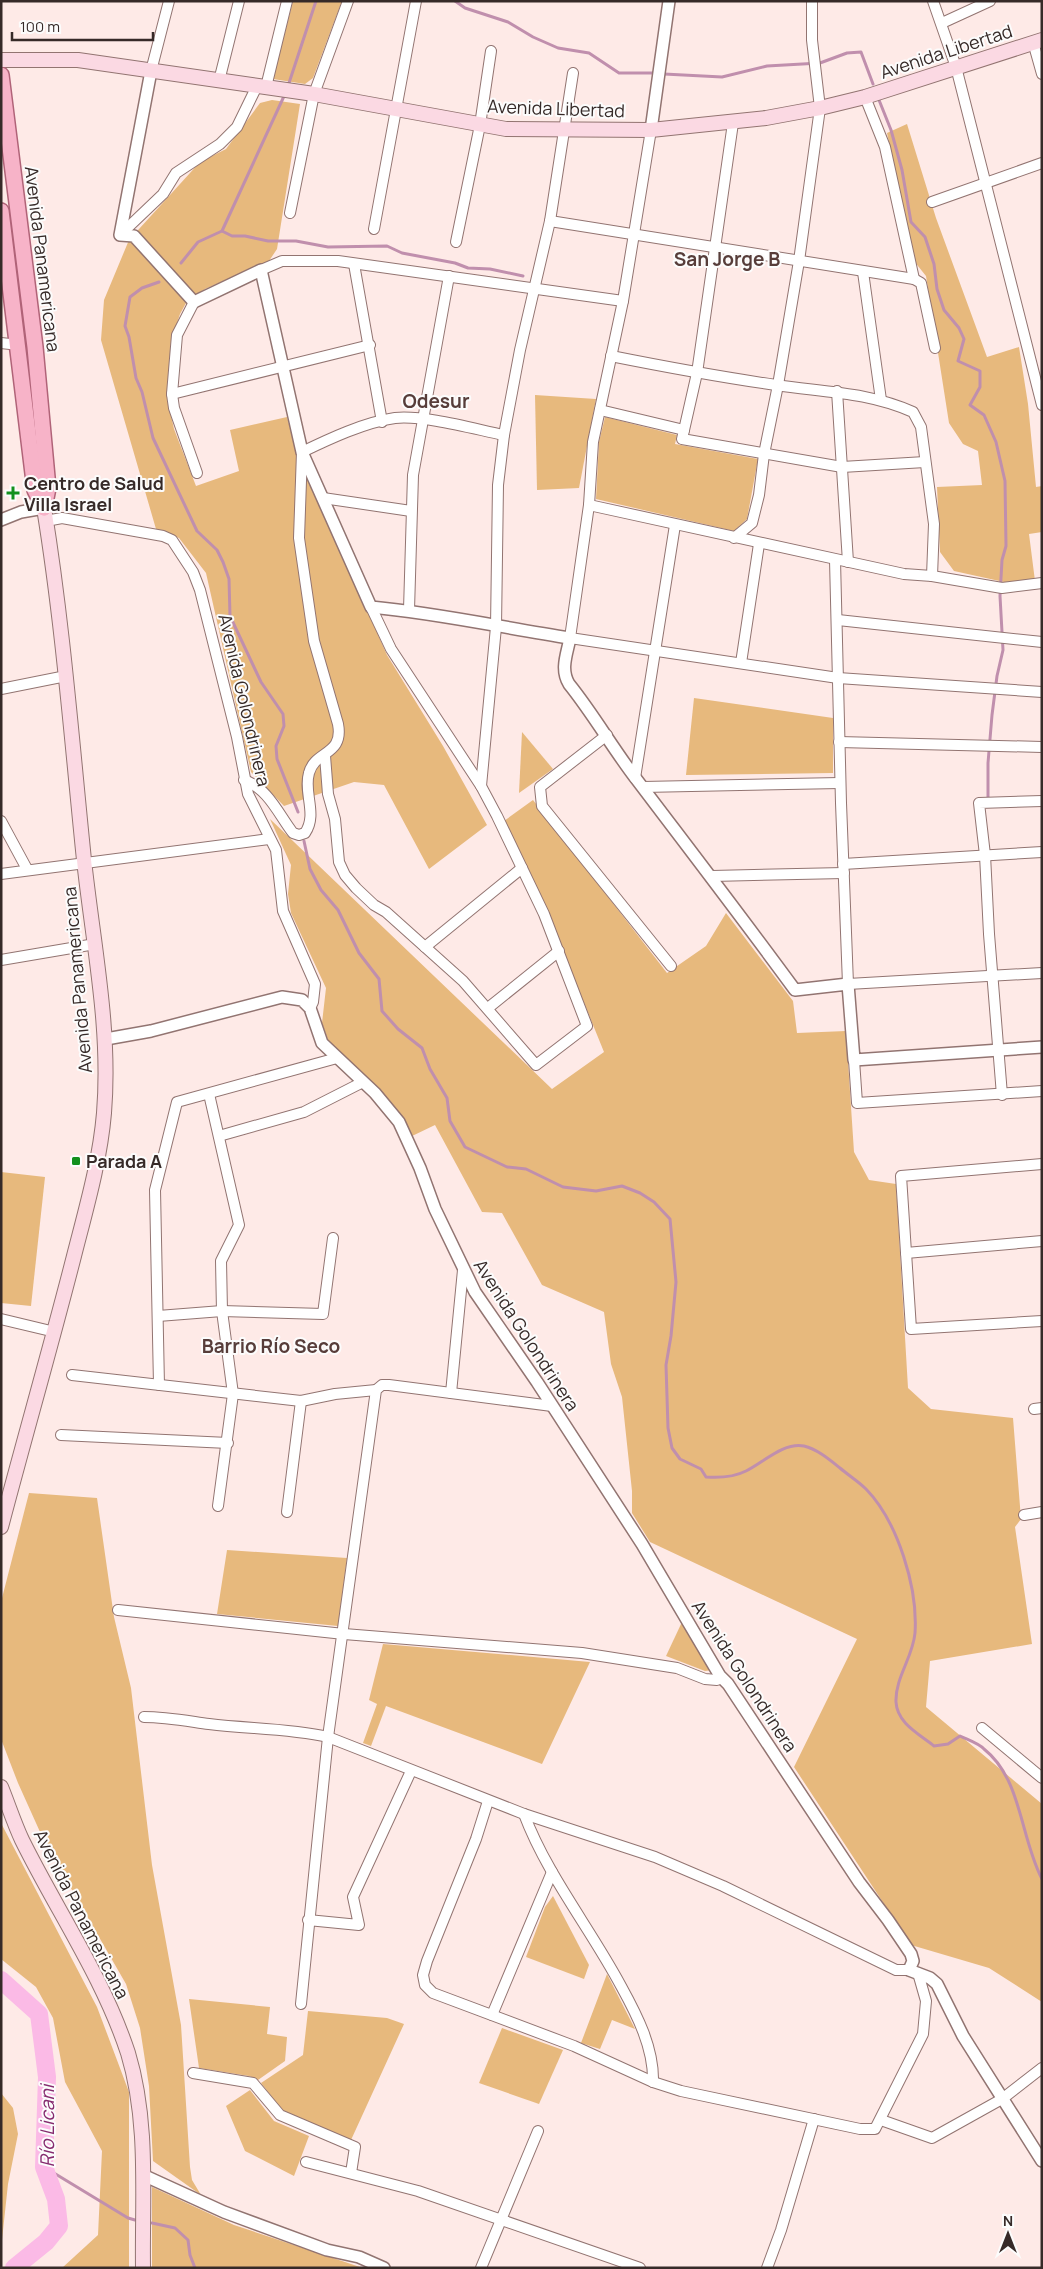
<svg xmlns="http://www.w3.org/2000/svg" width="1043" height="2269" font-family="Manrope,sans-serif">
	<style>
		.green { fill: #e7b97d }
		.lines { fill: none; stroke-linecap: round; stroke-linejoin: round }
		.stream { stroke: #c08fad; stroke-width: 3 }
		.river { stroke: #fbbae6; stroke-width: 18 }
		.minor-casing { stroke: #927471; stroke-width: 12 }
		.tertiary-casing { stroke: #927471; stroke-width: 14 }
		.secondary-casing { stroke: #927471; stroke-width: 16 }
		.primary-casing { stroke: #b06378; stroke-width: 18 }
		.minor { stroke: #fff; stroke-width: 10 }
		.tertiary { stroke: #fff; stroke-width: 11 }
		.secondary { stroke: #fbd9e3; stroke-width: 14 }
		.primary { stroke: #f7b3c8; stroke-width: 15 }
		.poi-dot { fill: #13901e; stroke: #fcfcfc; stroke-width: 2 }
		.labels { text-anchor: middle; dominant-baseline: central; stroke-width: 4; stroke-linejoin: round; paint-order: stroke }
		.street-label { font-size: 18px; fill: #362a28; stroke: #fcfcfc }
		.poi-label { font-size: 18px; font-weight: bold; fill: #362a28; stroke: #fcfcfc; text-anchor: start }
		.neighbourhood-label { font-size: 19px; font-weight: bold; fill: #573d3a; stroke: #fcfcfc }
		.water-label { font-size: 19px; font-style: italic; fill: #852b6f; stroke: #fcfcfc }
	</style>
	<rect width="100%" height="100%" fill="#feeae7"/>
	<g class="green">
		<path d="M293 1H342L313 78 305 84 273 79Z"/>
		<path d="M272 100 300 104 277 249 269 261 205 289 186 303 180 314 171 341 167 397 174 429 196 486 239 471 230 430 287 417 296 450 387 655 443 746 487 825 429 869 384 785 354 782 284 806 251 772 206 573 179 538 156 529 101 340 104 300 129 240 200 162 226 149 260 103Z"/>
		<path d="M907 124 936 218 987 357 1019 347 1028 404 1036 487 1042 486V532L1029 534 1035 581 1004 582 954 571 940 552 937 487 982 485 978 451 963 444 949 423 926 276 914 261 887 133Z"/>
		<path d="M535 395 596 399 579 488 537 490Z"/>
		<path d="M605 417 677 435 675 444 758 459 747 519 734 531 596 499 599 442Z"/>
		<path d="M694 698 833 718V773L686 775Z"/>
		<path d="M522 732 553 769 519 793Z"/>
		<path d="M533 800 667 973 706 946 726 913 793 1001 797 1033 846 1031 854 1152 869 1180 896 1184 908 1388 931 1409 1013 1418 1021 1519 1015 1527 1032 1644 930 1661 926 1707 1042 1804V2002L989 1968 911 1945 794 1767 857 1639 650 1542 632 1513V1491L622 1397 611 1364 604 1312 542 1285 502 1213 482 1212 435 1125 410 1137 392 1110 328 1040 322 1023 326 988 291 913 288 894 291 865 270 819 552 1089 604 1052 543 902 504 821Z"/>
		<path d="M1 1172 45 1177 31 1306 1 1303Z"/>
		<path d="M29 1493 97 1498 114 1617 131 1688 152 1865 181 2025 190 2167 192 2180 201 2195 153 2161 149 2086 140 2028 126 1984 45 1843 18 1783 1 1739V1602Z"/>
		<path d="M227 1550 347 1558 338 1626 217 1614Z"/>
		<path d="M682 1622 713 1670 705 1671 666 1656Z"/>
		<path d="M383 1644 590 1662 542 1764 386 1706 371 1746 363 1743 377 1704 369 1700Z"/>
		<path d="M1 1823 97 2007 129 2092V2268H62L98 2235 102 2151 65 2082 53 2018 36 1987 1 1959Z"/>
		<path d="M553 1896 589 1965 584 1979 526 1957 545 1907Z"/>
		<path d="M607 1974 635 2029 612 2020 600 2049 581 2043Z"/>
		<path d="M189 1999 270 2007 267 2034 287 2037 285 2061 258 2080 249 2076 199 2068Z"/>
		<path d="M308 2011 387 2018 404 2024 351 2140 282 2110 261 2083 303 2055Z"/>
		<path d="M502 2028 563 2050 539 2104 479 2083Z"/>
		<path d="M250 2090 274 2121 309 2136 294 2176 245 2151 226 2106Z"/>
		<path d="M1 2093 13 2108 18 2134 8 2184 1 2249Z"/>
		<path d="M152 2187 234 2225 363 2268H152Z"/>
	</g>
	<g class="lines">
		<g class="stream">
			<path d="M455 1 465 8 508 22 533 37 558 48 589 53 619 73H653"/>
			<path d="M664 74 722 77 767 66 820 63 847 53 861 52 873 84"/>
			<path d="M288 86 316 1"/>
			<path d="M879 100 891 130 902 170 911 222 925 237 934 264 937 289 944 310 959 328 964 339 958 361 980 371V387L970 405 984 415 996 442 1005 481 1006 546 1002 560 1000 596 1003 650 997 676 992 715 988 763V799"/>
			<path d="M222 231 232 236H245L268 241H296L328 247 387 246 402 253 455 263 468 268 490 269 523 276"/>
			<path d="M181 263 198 242 222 231 285 94"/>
			<path d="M159 282 142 288 130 297 125 326 129 337 136 378 142 392 153 438 197 531 217 550 223 562 229 579 230 616 261 682 283 714 284 726 276 746 277 759 298 812"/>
			<path d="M304 841 310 869 321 890 338 910 359 953 379 979 382 1011 398 1029 422 1048 430 1069 447 1098 450 1121 465 1147 507 1167 526 1169 563 1187 596 1191 622 1186 640 1193 654 1202 670 1219 676 1282 671 1336 666 1365 668 1428 672 1448 680 1459 701 1469 706 1477C719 1478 734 1477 746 1471 763 1463 783 1442 804 1446 817 1449 830 1460 840 1468 848 1475 858 1481 866 1489 898 1522 918 1588 915 1633 913 1657 895 1678 896 1702 897 1723 919 1734 934 1746L948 1744 960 1736C968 1740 978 1743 984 1749 1022 1779 1020 1837 1042 1879"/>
			<path d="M44 2167 128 2218 135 2220"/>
			<path d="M152 2223 175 2228 188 2240 190 2255 195 2268"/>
		</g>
		<path class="river" d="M1 1980 39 2014 47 2077 44 2167 56 2199 59 2226 46 2242 14 2268"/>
		<g class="minor-casing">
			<g id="minor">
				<path d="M933 1 956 67 1042 405"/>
				<path d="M942 23 990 1"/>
				<path d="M1033 42 1042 74"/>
				<path d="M151 71 169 1"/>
				<path d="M219 81 239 1"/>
				<path d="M266 87 287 1"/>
				<path d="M865 97 885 147 914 279"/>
				<path d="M733 123 697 373 682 439 842 467 925 462"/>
				<path d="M651 130 623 301 593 442 589 505 570 638 838 678 1042 692"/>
				<path d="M932 202 1042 163"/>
				<path d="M290 213 314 94 348 1"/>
				<path d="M550 221 914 279 921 283 935 348"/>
				<path d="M374 229 416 1"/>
				<path d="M120 235 163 194 176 173 220 144 237 127 257 86"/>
				<path d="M456 242 480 125 491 51"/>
				<path d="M354 264 382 422"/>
				<path d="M261 270 282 261H338L623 301"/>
				<path d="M863 272 881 400"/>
				<path d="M194 302 177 335 172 394 174 408 197 473"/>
				<path d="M1 343 19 345"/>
				<path d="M611 356C666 367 721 377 776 385 823 392 869 392 913 412L921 427 934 524 932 576"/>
				<path d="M837 391 848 562"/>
				<path d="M172 394 370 345"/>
				<path d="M600 410 684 430"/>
				<path d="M323 498 411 511"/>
				<path d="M589 505 904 574 932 576 1002 588 1042 583"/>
				<path d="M46 521 62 518 163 536 172 540 193 572 200 590 237 737 248 794 276 850 283 911 315 984 313 1002 310 1008"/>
				<path d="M734 538 752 523 759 495 764 454 778 385 799 261 820 108 812 40V1"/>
				<path d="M835 560 841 803 848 984 1042 973"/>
				<path d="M409 610 413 475 449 276"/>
				<path d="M838 620 1042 642"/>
				<path d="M741 663 759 544"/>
				<path d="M1 689 66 676"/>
				<path d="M607 735 540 787 542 806 671 966"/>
				<path d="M839 742 1042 747"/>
				<path d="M325 756 328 794 335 819 339 862 345 875 356 888 374 905 386 912 463 981 536 1065 587 1026 544 914 497 816 481 786 391 649 371 607"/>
				<path d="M635 778 675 525"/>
				<path d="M244 780C268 788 279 815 293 833L299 835 305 833C318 814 303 793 309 773 315 750 344 756 338 724L314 641 299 538 302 452C329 439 365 422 395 418 425 415 474 429 504 435"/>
				<path d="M481 786 496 627 498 485 504 435 520 350 550 221 573 73"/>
				<path d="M643 787 840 783"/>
				<path d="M1 821 27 869"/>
				<path d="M843 864 1042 852"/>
				<path d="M1 874 269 839"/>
				<path d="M712 876 844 873"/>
				<path d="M425 947 522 868"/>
				<path d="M1 960 95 944"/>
				<path d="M488 1008 559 951"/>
				<path d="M854 1060 857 1103 1042 1091"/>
				<path d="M209 1094 239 1225 221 1261 222 1311 233 1394 218 1506"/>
				<path d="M1002 1095 989 934 985 855 979 803 1042 801"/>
				<path d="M219 1136 304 1112 363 1082"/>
				<path d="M1042 1164 901 1176 911 1329 1042 1321"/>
				<path d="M906 1253 1042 1241"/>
				<path d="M158 1316 222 1311 323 1314 333 1238"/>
				<path d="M1 1319 55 1332"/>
				<path d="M72 1375 301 1401 335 1394 376 1390"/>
				<path d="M159 1385 155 1190 177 1102 337 1058"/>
				<path d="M451 1393 463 1270"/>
				<path d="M1034 1409 1042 1408"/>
				<path d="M61 1435 228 1443"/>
				<path d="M287 1512 301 1401"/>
				<path d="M1024 1515 1042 1512"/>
				<path d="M118 1610 344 1634 582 1653 677 1668 705 1679 717 1680 720 1676"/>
				<path d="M144 1717C166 1717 187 1721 209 1724 249 1729 289 1728 328 1737L524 1814 655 1857 723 1886 896 1970H909"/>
				<path d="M982 1728 1042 1778"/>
				<path d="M488 1801 476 1839 427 1961 423 1975 425 1985 433 1993 574 2046 653 2082 681 2091 860 2129H875L923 2034 926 2001 918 1973"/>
				<path d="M524 1814C547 1875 590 1928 621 1986 637 2015 654 2048 653 2082"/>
				<path d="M308 1920 359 1925 353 1897 411 1771"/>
				<path d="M301 2004 328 1737 376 1390 382 1385H389L552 1406"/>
				<path d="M492 2015 552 1872"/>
				<path d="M193 2073 253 2083 280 2115 355 2147 351 2173"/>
				<path d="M881 2120 932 2138 1002 2099 1042 2068"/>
				<path d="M306 2162 418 2191 640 2268"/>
				<path d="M481 2268 538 2131"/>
				<path d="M767 2268 781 2230 814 2119"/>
			</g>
		</g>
		<g class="tertiary-casing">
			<g id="tertiary">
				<path d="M151 71 120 235 134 236 194 302 261 270 302 452 371 607C438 613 504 628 570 638 567 654 560 669 569 684 594 715 613 749 637 780 690 850 743 919 795 990L848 984 854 1060 1042 1047"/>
				<path d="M651 130 669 1"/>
				<path d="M1 520 21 512 44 508"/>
				<path d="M106 1039 151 1031 282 997 302 1000 310 1008 322 1043 375 1093 399 1122 420 1168 435 1209 475 1292 537 1382 642 1544 720 1676 728 1684 859 1882 888 1920 911 1954 913 1961 909 1970 930 1978 937 1984 963 2036 1042 2161"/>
				<path d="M143 2175 224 2212 327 2250 359 2257 384 2268"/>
			</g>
		</g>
		<g class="secondary-casing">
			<g id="secondary">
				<path d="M1 60H78L314 94 506 129 651 130 766 118 820 108 865 97 1042 40"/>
				<path d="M1 1527C25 1436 51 1346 74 1256 86 1209 100 1161 104 1113 111 1028 93 944 84 860 72 743 63 625 44 508"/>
				<path d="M1 1787C8 1804 14 1823 22 1840 57 1911 103 1977 128 2053 149 2122 142 2197 143 2268"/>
			</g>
		</g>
		<g class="primary-casing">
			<g id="primary">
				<path d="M1 75 35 347 48 488 44 508"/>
				<path d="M1 211 35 490 44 508"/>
			</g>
		</g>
		<use href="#minor" class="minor"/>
		<use href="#tertiary" class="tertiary"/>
		<use href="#secondary" class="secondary"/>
		<use href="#primary" class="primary"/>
	</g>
	<g class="poi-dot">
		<path d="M10.5 485.5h5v5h5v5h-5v5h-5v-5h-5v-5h5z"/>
		<rect x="71" y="1156" width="10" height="10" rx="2.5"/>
	</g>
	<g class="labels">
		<g class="street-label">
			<text transform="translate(946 51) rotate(-18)">Avenida Libertad</text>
			<text transform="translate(556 108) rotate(2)">Avenida Libertad</text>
			<text transform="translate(43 259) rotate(83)">Avenida Panamericana</text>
			<text transform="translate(245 700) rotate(77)">Avenida Golondrinera</text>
			<text transform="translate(77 980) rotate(-95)">Avenida Panamericana</text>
			<text transform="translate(527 1335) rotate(57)">Avenida Golondrinera</text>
			<text transform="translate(745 1676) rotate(57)">Avenida Golondrinera</text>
			<text transform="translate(82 1914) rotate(63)">Avenida Panamericana</text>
		</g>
		<g class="poi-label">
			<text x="24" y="483">Centro de Salud<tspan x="24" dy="21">Villa Israel</tspan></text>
			<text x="86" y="1161">Parada A</text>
		</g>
		<g class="neighbourhood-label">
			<text x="727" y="259">San Jorge B</text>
			<text x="436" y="401">Odesur</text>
			<text x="271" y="1346">Barrio Río Seco</text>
		</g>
		<g class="water-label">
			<text transform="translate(47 2126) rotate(-90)">Río Licani</text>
		</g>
	</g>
	<rect width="1043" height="2269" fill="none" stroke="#362a28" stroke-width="5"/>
	<g transform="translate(1008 2234)" stroke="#fcfcfc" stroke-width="4" paint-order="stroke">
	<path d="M0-4L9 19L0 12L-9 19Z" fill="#362a28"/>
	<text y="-8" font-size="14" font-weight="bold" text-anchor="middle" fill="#362a28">N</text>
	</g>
	<path d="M12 32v8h141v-8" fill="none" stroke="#362a28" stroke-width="2.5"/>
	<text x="20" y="32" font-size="15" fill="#362a28" stroke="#fcfcfc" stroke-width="4" paint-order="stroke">100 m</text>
</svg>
